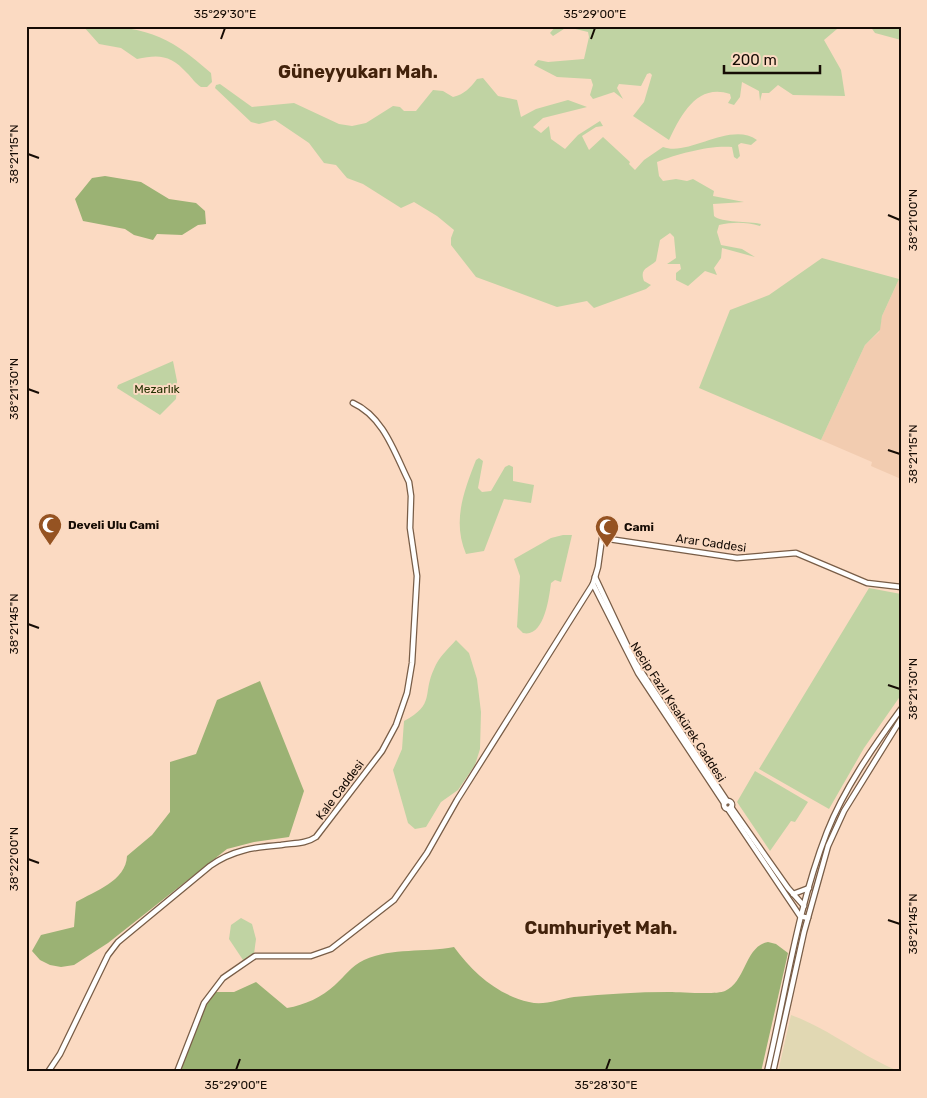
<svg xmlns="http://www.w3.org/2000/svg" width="927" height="1098" font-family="Rubik,sans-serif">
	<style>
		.built { fill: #f2ccb0 }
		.green { fill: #c0d3a3 }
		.forest { fill: #9bb274 }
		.sand { fill: #e1d8b3 }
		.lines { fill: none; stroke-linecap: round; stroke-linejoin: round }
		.secondary-casing { stroke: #785d47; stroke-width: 7 }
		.secondary { stroke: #fff; stroke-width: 4.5 }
		.ticks { fill: none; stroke: #160c05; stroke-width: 2 }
		.labels { text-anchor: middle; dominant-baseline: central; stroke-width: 4; stroke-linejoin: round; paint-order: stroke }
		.park-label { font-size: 12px; fill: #223001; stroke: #fbdac2 }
		.poi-label { font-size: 12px; font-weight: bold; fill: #160c05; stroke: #fbdac2; text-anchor: start }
		.street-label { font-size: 12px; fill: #160c05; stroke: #fbdac2 }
		.district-label { font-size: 18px; font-weight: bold; fill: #42220b; stroke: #fbdac2 }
		.neatline { fill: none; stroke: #160c05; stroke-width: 2 }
		.ticks-label { font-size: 12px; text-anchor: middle; fill: #160c05 }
	</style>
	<rect width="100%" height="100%" fill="#fbdac2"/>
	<path class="built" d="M899 279 901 280V479L871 466 872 462 821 440 865 345 879 332 882 316Z"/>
	<g class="green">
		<path d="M83 26C143 26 166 33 211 73L212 82 207 87H201C195 83 192 78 187 73 171 55 159 54 137 59L121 48 99 44Z"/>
		<path d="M556 26H835L837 29 824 40 841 70 845 96 793 95 778 85 769 93H762L760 101 759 91 742 82 740 97 734 105 728 103 731 98 730 94C697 83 681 115 669 140L633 116 644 102 652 75 650 73 647 74 641 86 619 84 617 88 623 99 614 92 593 99 590 95 593 85 591 79 557 77 534 65 538 60 548 62 584 59 589 37 588 32 567 27 553 36 550 33Z"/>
		<path d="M870 26H901V40L875 33Z"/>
		<path d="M483 78 498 96 517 100 521 117 536 109 568 100 587 107 543 118 533 127 541 133 549 126 551 139 565 149 578 135 600 121 603 126 596 127 582 136 589 150 603 137 630 162 629 164 635 170 644 160 663 147C689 157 730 121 757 140L751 145 741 143 738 145 740 156 737 159 734 157 732 147C710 145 677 154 657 162L659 176 663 181 676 179 687 181 693 179 714 191 713 196 744 202 713 204 714 216C721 223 749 221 761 224L760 226C746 222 733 222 719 225L717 232 721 245 742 249 755 257 722 248 721 258 714 268 717 275 705 271 688 286 676 280V273L681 269 680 264H667L676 258 674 237 670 233 660 240 656 261C649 268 639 268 644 281L651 285 646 289 594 308 587 301 557 307 476 277 451 245V238L454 230 437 216 414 202 401 208 363 184 347 178 336 165 324 163 309 143 275 120 259 124 251 122 215 88 216 85 220 84 252 107 294 103 339 124 352 126 366 123 393 106 400 107 404 111H416L433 90 443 91 453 97C465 94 470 88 477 79Z"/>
		<path d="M822 258 899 279 882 316 880 330 865 345 821 440 699 388 730 310 769 295Z"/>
		<path d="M173 361 177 381 176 399 160 415 117 388 118 385Z"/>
		<path d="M479 458 483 461 478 488 482 492 491 491 505 467 509 465 513 467V481L534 485 531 503 504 499 484 551 466 554C452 521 464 491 476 460Z"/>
		<path d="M563 535H572L561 582 555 580 551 583C549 598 544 638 523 633L517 627 520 576 514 559 551 538Z"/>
		<path d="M869 588 901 594V695L864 748 829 809 759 769Z"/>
		<path d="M456 640 469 653 477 679 481 712 480 749 475 765 458 790 441 802 426 827 415 829 408 823 393 770 402 749 404 721C436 704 422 694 434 669 438 658 448 649 456 640Z"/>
		<path d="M755 771 808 802 795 822 791 821 770 851 737 802Z"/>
		<path d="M241 918 252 924 256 939 254 954 243 960 229 939 231 925Z"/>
	</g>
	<g class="forest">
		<path d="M105 176 141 182 169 199 196 203 205 211 206 224 198 225 182 235 157 234 153 240 134 235 125 229 83 221 75 199 92 178Z"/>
		<path d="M260 681 304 791 289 837 254 842 227 849 108 943 74 965 61 967 50 965 40 960 32 951 41 935 74 927 76 902C95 891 126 881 127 856L152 835 170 812V762L196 754 217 700Z"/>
		<path d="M768 942 776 944 788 953 761 1072H179L202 1011 212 992H234L256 982 287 1008C305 1005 322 997 335 985 345 976 351 966 364 960 393 947 424 953 454 947 473 973 498 995 529 1002 544 1006 559 999 574 997 605 994 637 992 669 992 681 992 716 995 725 991 746 982 745 946 768 942Z"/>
	</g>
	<path class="sand" d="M791 1015C830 1029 862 1057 901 1072H778Z"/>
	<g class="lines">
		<g class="secondary-casing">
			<g id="secondary">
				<path d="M595 577 635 662 727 801"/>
				<path d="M593 584 638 673 724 803"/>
				<circle cx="728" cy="805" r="4"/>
				<path d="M731 807 788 888 804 906"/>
				<path d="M728 809 800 916 808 918"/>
				<path d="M793 894 809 888"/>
				<path d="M48 1072 60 1054 108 955 118 942 210 866C232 850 255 847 281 845 293 843 306 844 316 837L382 751 396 725 407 693 412 663 417 576 410 528 411 496 409 482C395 454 384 417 353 403"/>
				<path d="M177 1072 204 1003 223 978 255 956H311L331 949 394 900 427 853 457 800 593 584 598 567 602 538 737 558 796 553 867 583 901 587"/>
				<path d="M767 1072C786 992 797 909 827 832 844 789 873 747 901 709"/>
				<path d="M773 1072 804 932 828 846 844 811 901 719"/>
			</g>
		</g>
		<use href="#secondary" class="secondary"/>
	</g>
	<path class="ticks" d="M221 39 225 28M591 39 595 28M28 154 39 158M888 215 900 220M28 389 39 393M888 450 900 454M28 624 39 628M888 685 900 689M28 859 39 863M888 920 900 924M236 1070 240 1059M606 1070 610 1059"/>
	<defs>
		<g id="mosque-pin" transform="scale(1.25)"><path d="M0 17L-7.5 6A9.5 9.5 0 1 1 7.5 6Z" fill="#955322" stroke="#fbdac2"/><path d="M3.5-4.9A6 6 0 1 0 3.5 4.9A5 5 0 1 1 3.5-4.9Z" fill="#fff"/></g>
	</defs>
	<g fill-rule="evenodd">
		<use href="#mosque-pin" x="50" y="525"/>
		<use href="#mosque-pin" x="607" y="527"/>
	</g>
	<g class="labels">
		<g class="park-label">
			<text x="157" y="389">Mezarlık</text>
		</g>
		<g class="poi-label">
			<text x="68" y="525">Develi Ulu Cami</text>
			<text x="624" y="527">Cami</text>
		</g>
		<g class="street-label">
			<text transform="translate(711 543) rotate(8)">Arar Caddesi</text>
			<text transform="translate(678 712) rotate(57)">Necip Fazıl Kısakürek Caddesi</text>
			<text transform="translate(340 790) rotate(-53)">Kale Caddesi</text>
		</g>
		<g class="district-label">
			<text x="358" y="72">Güneyyukarı Mah.</text>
			<text x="601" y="928">Cumhuriyet Mah.</text>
		</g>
	</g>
	<rect width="927" height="1098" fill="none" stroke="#fbdac2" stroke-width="55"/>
	<path d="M724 65v8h96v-8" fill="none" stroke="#160c05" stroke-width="2.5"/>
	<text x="732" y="65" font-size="15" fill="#160c05" stroke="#fbdac2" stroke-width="4" paint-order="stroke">200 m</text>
	<rect x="28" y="28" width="872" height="1042" class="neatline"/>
	<g class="ticks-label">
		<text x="225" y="18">35°29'30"E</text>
		<text x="595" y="18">35°29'00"E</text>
		<text transform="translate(14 154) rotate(-90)" y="4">38°21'15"N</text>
		<text transform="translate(913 220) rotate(-90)" y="4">38°21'00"N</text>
		<text transform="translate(14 389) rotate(-90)" y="4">38°21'30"N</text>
		<text transform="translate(913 454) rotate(-90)" y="4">38°21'15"N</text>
		<text transform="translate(14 624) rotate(-90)" y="4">38°21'45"N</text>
		<text transform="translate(913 689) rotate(-90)" y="4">38°21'30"N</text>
		<text transform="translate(14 859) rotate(-90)" y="4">38°22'00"N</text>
		<text transform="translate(913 924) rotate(-90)" y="4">38°21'45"N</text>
		<text x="236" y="1089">35°29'00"E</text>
		<text x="606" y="1089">35°28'30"E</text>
	</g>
</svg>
